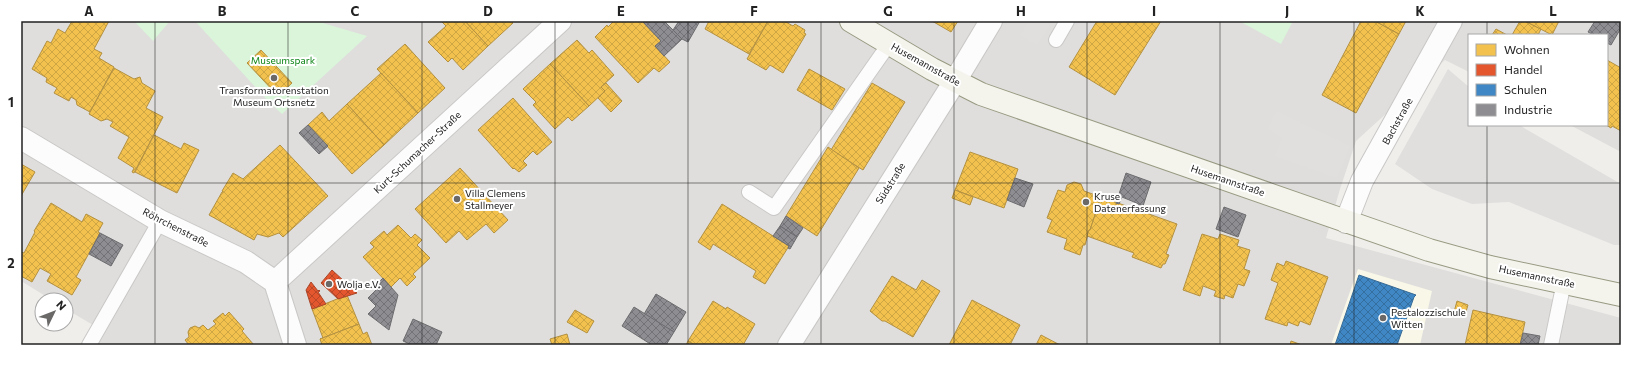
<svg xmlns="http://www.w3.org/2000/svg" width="1642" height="366" font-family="Commissioner,sans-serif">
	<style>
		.residential { fill: #dfdedc }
		.education { fill: #f8f7e8 }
		.park { fill: #daf5da }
		.parking { fill: #e0dfde }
		.homes { fill: url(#homes-cross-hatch); stroke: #b49141 }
		.shops { fill: url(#shops-cross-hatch); stroke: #aa472a }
		.schools { fill: url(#schools-cross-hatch); stroke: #366994 }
		.industry { fill: url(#industry-cross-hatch); stroke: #6d6d70 }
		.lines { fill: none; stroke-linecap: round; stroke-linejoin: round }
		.lane-casing { stroke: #c9c8c7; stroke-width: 16 }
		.street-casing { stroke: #c9c8c7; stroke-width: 24 }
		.secondary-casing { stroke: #999a82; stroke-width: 24 }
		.lane { stroke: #fdfcfc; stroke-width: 14 }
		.street { stroke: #fdfcfc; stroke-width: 22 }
		.secondary { stroke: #f4f4ed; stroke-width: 22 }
		.grid { fill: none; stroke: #222; stroke-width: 1; stroke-opacity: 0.55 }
		.poi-dot { fill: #6a6968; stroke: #fff; stroke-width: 1.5 }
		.labels { text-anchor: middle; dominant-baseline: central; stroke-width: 4; stroke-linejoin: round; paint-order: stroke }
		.park-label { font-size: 10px; fill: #0c8416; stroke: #fff }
		.street-label { font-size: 10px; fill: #222; stroke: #fff }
		.poi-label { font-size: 10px; fill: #222; stroke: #fff; text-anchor: start }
		.neatline { fill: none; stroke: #222; stroke-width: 1.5 }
		.grid-label { font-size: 13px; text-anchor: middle; font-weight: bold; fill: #222 }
	</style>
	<defs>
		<pattern id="homes-cross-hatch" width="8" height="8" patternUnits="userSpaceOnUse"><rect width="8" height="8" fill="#f2c14e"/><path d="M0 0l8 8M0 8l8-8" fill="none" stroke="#cfa644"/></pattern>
		<pattern id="shops-cross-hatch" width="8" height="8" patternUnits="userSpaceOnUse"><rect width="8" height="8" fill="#e4572e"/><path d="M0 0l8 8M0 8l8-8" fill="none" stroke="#b84827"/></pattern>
		<pattern id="schools-cross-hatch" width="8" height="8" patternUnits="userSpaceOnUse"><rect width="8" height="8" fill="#3f88c5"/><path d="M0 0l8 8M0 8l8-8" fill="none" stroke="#346fa0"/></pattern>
		<pattern id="industry-cross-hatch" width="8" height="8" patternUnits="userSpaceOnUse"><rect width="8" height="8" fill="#8d8d92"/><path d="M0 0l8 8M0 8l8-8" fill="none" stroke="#737377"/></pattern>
	</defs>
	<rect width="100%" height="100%" fill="#f0eeeb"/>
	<path class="residential" d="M21 21H1621V152L1570 125H1607V35H1469V72L1445 60 1356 141 1340 189 1326 238 1621 318V345H88L98 328 66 309V300H52L21 281Z"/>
	<path class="education" d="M1358 269 1432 291 1420 345H1331Z"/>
	<g class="park">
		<path d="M134 21H170L153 41Z"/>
		<path d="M195 21H316L367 36 282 114 270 103Z"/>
		<path d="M1242 21H1293L1281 44 1241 22Z"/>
	</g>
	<g class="parking">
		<path d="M1029 21H1052L1037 45 1020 35Z"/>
		<path d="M1448 69 1469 87V125H1519L1621 184V245H1614L1509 202 1472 204 1432 189 1395 164Z"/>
		<path d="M1276 111 1350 146 1337 178 1275 156 1282 138 1268 129Z"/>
		<path d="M449 129 455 135 342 237 336 231Z"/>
	</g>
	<g class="homes">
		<path d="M72 21H109L94 49 102 53 99 58 114 67 90 112 77 105 76 100 71 97 69 101 54 93 57 88 46 82 47 78 32 69 47 41 51 43 58 29 65 33Z"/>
		<path d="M441 21H465L488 46 463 70 452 58 448 62 428 42 446 26Z"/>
		<path d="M465 21H511L513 23 488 46Z"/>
		<path d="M614 21H642L661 41 655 46 670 62 659 72 654 68 638 83 595 37 607 25 608 27Z"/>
		<path d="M709 21H768L749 54 705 29Z"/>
		<path d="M768 21H784L793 26 795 24 805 30 804 33 806 34 783 73 770 65 766 70 747 59Z"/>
		<path d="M932 21H958L951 32Z"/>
		<path d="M1097 21H1161L1115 95 1069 67Z"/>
		<path d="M1361 21H1375L1399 34 1356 113 1322 95Z"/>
		<path d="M1375 21H1406L1399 34Z"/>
		<path d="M1520 21H1525L1541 29 1538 35H1512Z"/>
		<path d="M1525 21H1559L1552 35Z"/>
		<path d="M1496 29 1507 35H1492Z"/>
		<path d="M577 40 589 53 592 50 614 75 601 87 605 91 589 106 550 64Z"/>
		<path d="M405 44 445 88 418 113 377 69Z"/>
		<path d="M261 50 292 83 278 96 247 63Z"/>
		<path d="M1607 60 1621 68V131L1612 126 1611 128 1606 125H1607Z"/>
		<path d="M550 64 589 106 572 121 568 117 555 129 533 105 536 102 523 89Z"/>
		<path d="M114 68 134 79 140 77 142 83 155 91 146 108 163 117 134 173 132 172 134 168 118 158 129 137 110 126 113 122 107 119 101 121 89 114Z"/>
		<path d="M809 69 845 89 832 110 797 90Z"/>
		<path d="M381 73 418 113 384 145 347 104Z"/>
		<path d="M606 83 622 101 611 112 598 98 605 91 601 87Z"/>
		<path d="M872 83 905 102 863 170 831 150Z"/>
		<path d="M513 98 552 142 537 155 533 151 523 161 527 165 519 172 514 168 513 169 478 130Z"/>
		<path d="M347 104 384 145 352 174 308 125 322 112 329 121Z"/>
		<path d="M154 135 181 149 184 143 199 150 177 193 135 172Z"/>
		<path d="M280 145 328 196 283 237 279 233 268 237 257 234 254 240 209 215 222 192H223L222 191 233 173 243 179Z"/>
		<path d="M828 147 859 168 817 236 786 216Z"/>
		<path d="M970 152 1018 169 1004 208 955 190Z"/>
		<path d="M21 164 35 172 21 196Z"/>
		<path d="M460 168 508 220 494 233 486 224 467 240 459 231 446 243 415 209Z"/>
		<path d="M1074 182 1081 184 1084 191 1101 197 1090 230H1089L1085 245H1083L1080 255 1064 249 1067 239 1047 232 1052 220 1047 218 1058 190 1065 192 1067 185Z"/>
		<path d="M955 190 973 197 970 205 952 198Z"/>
		<path d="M1101 197 1177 224 1166 254 1169 255 1165 264H1163L1161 268 1132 257 1134 253 1087 236 1089 230H1090Z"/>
		<path d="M51 203 82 222 86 214 103 223 98 232 100 233 76 277 81 280 72 295 47 281 51 274 40 268 32 282 21 276V252L24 253 35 232 34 231Z"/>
		<path d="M722 204 789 246 765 284 753 277 756 271 713 244 710 250 698 242Z"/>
		<path d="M398 225 411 238 415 234 422 240 417 245 430 258 413 274 416 277 407 286 400 278 391 287 363 257 374 247 370 243 384 231 387 235Z"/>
		<path d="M1202 234 1218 239 1220 234 1239 240 1237 246 1250 250 1244 269 1250 271 1244 286 1238 284 1233 298 1225 295 1224 299 1214 296 1216 291 1203 286 1200 296 1183 290Z"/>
		<path d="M1286 261 1328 277 1310 325 1300 321 1298 326 1288 322 1287 326 1265 319 1278 283 1271 280 1277 263 1284 266Z"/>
		<path d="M892 276 916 290 922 280 940 291 913 337 885 321H882L870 311Z"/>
		<path d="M347 295 359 324 320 339 323 338 312 309Z"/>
		<path d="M972 300 1020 325 1010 345H949Z"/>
		<path d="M713 301 726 309 727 307 755 324 743 345H695L688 341Z"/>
		<path d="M1457 301 1468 305 1465 315 1454 312Z"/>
		<path d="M575 310 594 321 587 333 567 322Z"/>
		<path d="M1473 310 1525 322 1520 345H1465Z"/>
		<path d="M229 312 244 329 242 331 254 345H189L185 340 189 337 188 332 190 328 195 326 199 328 203 325 208 330 216 324 213 321 223 313 225 316Z"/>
		<path d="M359 324 363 334 367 332 372 345H322L320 339Z"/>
		<path d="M567 334 570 345H552L550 339Z"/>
		<path d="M1041 335 1060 345H1036Z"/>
		<path d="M688 341 695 345H686Z"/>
		<path d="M1291 341 1302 345H1290Z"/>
	</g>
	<g class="shops">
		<path d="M332 270 357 293 338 299 321 283Z"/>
		<path d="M311 282 318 291 319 290 320 291 318 292 326 304 312 309 306 290Z"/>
	</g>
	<path class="schools" d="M1359 275 1416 295 1414 297 1397 345H1335Z"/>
	<g class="industry">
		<path d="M642 21H664L682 39 664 56 655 46 661 41Z"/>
		<path d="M679 21H700L688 42 682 39 673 30Z"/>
		<path d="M1595 21 1621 22V28L1611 45 1607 43V35H1594L1588 32Z"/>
		<path d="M308 125 328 146 319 154 299 133Z"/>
		<path d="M1126 173 1151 182 1141 212 1137 210 1139 204 1122 197 1119 204 1116 203Z"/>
		<path d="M1015 178 1033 184 1024 207 1007 200Z"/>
		<path d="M1224 207 1246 215 1238 237 1216 229Z"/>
		<path d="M786 216 803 228 797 237 780 226Z"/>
		<path d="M780 226 797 237 790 249 788 248 789 246 773 236Z"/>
		<path d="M100 233 123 245 111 266 89 254Z"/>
		<path d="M383 278 398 295 389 330 368 314 376 306 368 298 377 289 374 287Z"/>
		<path d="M656 294 686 312 674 332 644 314Z"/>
		<path d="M634 307 674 332 666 345H652L622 326Z"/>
		<path d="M413 319 442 332 436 345H412L403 341Z"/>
		<path d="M1523 333 1540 336 1538 345H1520Z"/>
	</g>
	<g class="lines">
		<g class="lane-casing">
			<g id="lane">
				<path d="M1056 40 1067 21"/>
				<path d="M749 192 774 208 889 44"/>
				<path d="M89 345 160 221"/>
				<path d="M1551 345 1564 282"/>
			</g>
		</g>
		<g class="street-casing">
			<g id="street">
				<path d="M21 138 160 221 246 262 275 282 295 345"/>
				<path d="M1346 222 1362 181 1451 21"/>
				<path d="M275 282 560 21"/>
				<path d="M789 345 955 81 991 21"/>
			</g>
		</g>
		<g class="secondary-casing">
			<path id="secondary" d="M851 21 932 69 981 94 1429 250 1490 267 1621 295"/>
		</g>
		<use href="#lane" class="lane"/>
		<use href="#street" class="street"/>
		<use href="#secondary" class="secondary"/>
	</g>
	<path class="grid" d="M155 21V345M288 21V345M422 21V345M555 21V345M688 21V345M821 21V345M954 21V345M1087 21V345M1220 21V345M1354 21V345M1487 21V35M1487 125V345M21 183H1621"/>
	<g class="poi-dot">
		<circle cx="274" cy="78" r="4"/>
		<circle cx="457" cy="199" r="4"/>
		<circle cx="1086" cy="202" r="4"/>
		<circle cx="329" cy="284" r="4"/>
		<circle cx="1383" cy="318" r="4"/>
	</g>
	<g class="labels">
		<g class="park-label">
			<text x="283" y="60">Museumspark</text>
		</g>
		<g class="street-label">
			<text transform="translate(926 64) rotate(29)">Husemannstraße</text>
			<text transform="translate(1397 121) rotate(-61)">Bachstraße</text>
			<text transform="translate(417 152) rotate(-43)">Kurt-Schumacher-Straße</text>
			<text transform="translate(1228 180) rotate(19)">Husemannstraße</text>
			<text transform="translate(890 183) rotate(-58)">Südstraße</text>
			<text transform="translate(176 227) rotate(27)">Röhrchenstraße</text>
			<text transform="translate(1537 276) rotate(12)">Husemannstraße</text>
		</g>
		<g class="poi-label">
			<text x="274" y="90" text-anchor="middle">Transformatorenstation<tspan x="274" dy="12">Museum Ortsnetz</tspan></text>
			<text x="465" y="193">Villa Clemens<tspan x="465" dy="12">Stallmeyer</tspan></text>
			<text x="1094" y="196">Kruse<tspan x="1094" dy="12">Datenerfassung</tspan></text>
			<text x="337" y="284">Wolja e.V.</text>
			<text x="1391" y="312">Pestalozzischule<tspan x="1391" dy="12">Witten</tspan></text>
		</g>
	</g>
	<rect width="1642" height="366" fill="none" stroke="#ffffff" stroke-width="44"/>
	<rect x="1468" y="34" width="140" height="92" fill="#ffffff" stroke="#a7a7a7"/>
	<rect x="1476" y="44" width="20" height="12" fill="#f2c14e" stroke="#a7a7a7"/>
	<text x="1504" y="54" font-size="12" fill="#222222">Wohnen</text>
	<rect x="1476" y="64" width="20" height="12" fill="#e4572e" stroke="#a7a7a7"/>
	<text x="1504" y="74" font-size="12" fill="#222222">Handel</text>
	<rect x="1476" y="84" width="20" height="12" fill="#3f88c5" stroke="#a7a7a7"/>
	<text x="1504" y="94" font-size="12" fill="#222222">Schulen</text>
	<rect x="1476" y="104" width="20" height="12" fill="#8d8d92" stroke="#a7a7a7"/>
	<text x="1504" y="114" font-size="12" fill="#222222">Industrie</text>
	<g transform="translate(54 312) rotate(47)"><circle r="19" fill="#ffffff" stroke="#a7a7a7"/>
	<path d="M0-3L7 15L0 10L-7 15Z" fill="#6a6968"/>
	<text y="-6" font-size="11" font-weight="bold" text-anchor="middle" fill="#222222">N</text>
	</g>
	<rect x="22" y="22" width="1598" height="322" class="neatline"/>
	<g class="grid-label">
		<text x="89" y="16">A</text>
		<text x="222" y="16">B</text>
		<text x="355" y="16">C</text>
		<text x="488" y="16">D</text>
		<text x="621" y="16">E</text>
		<text x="754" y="16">F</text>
		<text x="888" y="16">G</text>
		<text x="1021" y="16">H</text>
		<text x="1154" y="16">I</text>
		<text x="1287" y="16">J</text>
		<text x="1420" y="16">K</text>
		<text x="1553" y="16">L</text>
		<text x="11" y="107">1</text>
		<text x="11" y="268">2</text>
	</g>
</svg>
